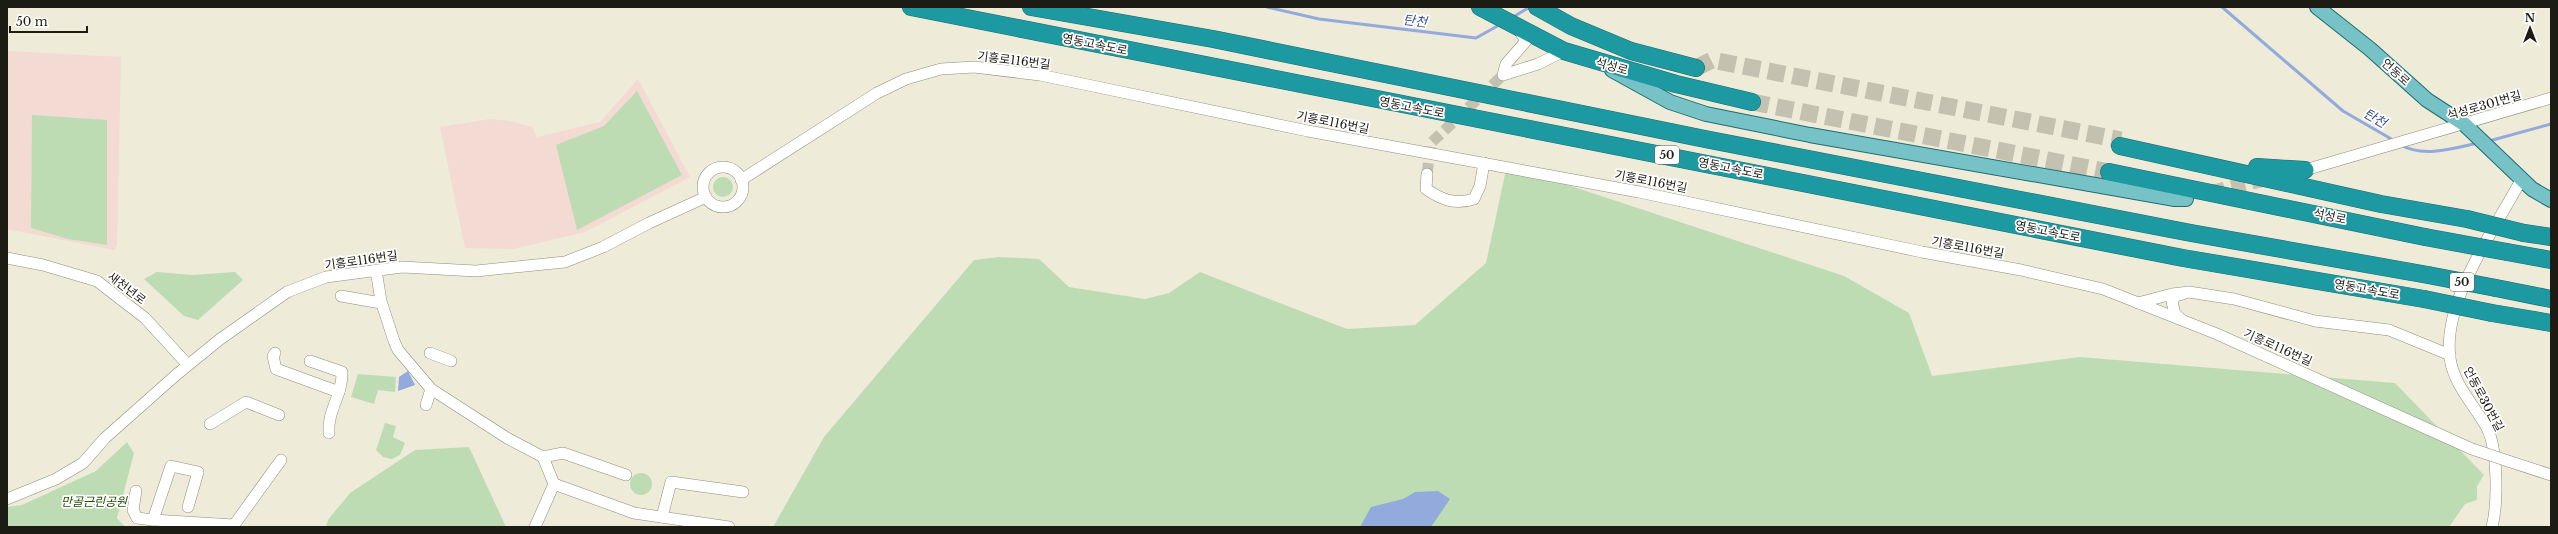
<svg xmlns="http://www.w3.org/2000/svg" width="2558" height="534" font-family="'Libre Baskerville','Noto Sans KR',serif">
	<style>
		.education { fill: #f3dad3 }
		.green { fill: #bedcb3 }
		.water { fill: #92aadc }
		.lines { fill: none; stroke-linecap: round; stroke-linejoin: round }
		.stream { stroke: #92aadc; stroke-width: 3 }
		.minor-tunnel { stroke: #c4c1b1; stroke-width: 11; stroke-dasharray: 11 5.5; stroke-linecap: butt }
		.major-tunnel { stroke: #c4c1b1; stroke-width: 14; stroke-dasharray: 14 7; stroke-linecap: butt }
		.highway-tunnel { stroke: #c4c1b1; stroke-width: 17; stroke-dasharray: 17 8; stroke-linecap: butt }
		.minor-casing { stroke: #908e7d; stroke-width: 12 }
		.major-casing { stroke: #1d6d70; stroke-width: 16 }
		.highway-casing { stroke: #1d6d70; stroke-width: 18 }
		.minor { stroke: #fff; stroke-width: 11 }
		.major { stroke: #77c2c7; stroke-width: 14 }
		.highway { stroke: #1d99a1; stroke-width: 17 }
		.minor-bridge-casing { stroke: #908e7d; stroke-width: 12; stroke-linecap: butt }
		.highway-bridge-casing { stroke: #1d6d70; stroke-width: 18; stroke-linecap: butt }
		.minor-bridge { stroke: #fff; stroke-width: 11 }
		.highway-bridge { stroke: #1d99a1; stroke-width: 17 }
		.labels { text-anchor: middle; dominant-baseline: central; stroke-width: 3.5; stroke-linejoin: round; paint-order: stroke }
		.shield { fill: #fff; stroke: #605f5a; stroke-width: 1 }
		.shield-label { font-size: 11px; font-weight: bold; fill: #1c1b14 }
		.street-label { font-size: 12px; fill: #1c1b14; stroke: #fff }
		.park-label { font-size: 12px; font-style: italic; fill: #214c04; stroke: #fff }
		.water-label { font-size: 13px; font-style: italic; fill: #365291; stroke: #fff }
	</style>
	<rect width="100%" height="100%" fill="#eeebd8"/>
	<g class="education">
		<path d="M7 51 121 57 117 245 114 250 7 229Z"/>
		<path d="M638 79 690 177 585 232 513 249 465 248 440 127 490 119 510 121 532 127 537 137 600 122Z"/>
	</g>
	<g class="green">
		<path d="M637 91 682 175 577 230 556 145 604 126Z"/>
		<path d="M32 115 107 120V245L68 239 31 228Z"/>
		<path d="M1507 165 1844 276 1909 313 1932 376 2080 357 2395 383 2484 475 2477 486V500L2465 504 2449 527H773L824 437 974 260 999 257 1039 259 1069 287 1145 299 1169 293 1200 272 1347 329 1415 325 1486 263Z"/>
		<circle cx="723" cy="187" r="10"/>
		<path d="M157 272 193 275 235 272 243 280 198 320 184 316 144 279Z"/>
		<path d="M358 374 396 377 395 392 378 390 374 404 351 397Z"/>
		<path d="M385 423 396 426 393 437 405 443 400 455 392 459 383 457 376 450Z"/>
		<path d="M127 442 134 453 117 518 125 527H7V507L22 505 96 471Z"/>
		<path d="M469 447 506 527H326L328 520 350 493 415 450Z"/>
		<circle cx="641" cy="484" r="11"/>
	</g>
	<g class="water">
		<path d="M408 371 415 385 398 391 399 377Z"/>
		<path d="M1438 491 1450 499 1431 527H1360L1371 507 1403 499 1415 492Z"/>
	</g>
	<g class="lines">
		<g class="stream">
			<path d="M1267 7 1319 19 1476 38 1501 24"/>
			<path d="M2222 7 2343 111 2393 140"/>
			<path d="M1513 17 1530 7"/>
			<path d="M2489 141 2551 124"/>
			<path d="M2401 145C2423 158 2455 148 2478 143"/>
		</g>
		<path class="minor-tunnel" d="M1427 174 1431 143 1503 75"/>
		<path class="major-tunnel" d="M2211 192 2267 179"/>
		<g class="highway-tunnel">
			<path d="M1696 68 1712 60 2121 140"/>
			<path d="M1752 102 2109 172"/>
		</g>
		<g class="minor-casing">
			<g id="minor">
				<path d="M1521 33 1526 41 1506 64 1503 75 1538 64 1564 51"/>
				<circle cx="723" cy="187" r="20"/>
				<path d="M2305 170 2551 98"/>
				<path d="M1427 174 1426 189C1442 200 1455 205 1474 199L1480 186 1484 163"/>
				<path d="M741 180 877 93 906 79 941 69 974 67 1040 75 1308 131 1639 192 1922 252 2021 270 2103 289 2217 334 2472 449"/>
				<path d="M7 258 43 265 97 281 145 318 188 365"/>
				<path d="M376 270 381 301 394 341 398 350 431 389 507 438 543 457 563 453 626 475"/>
				<path d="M341 296 381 303"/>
				<path d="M2138 303 2172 294 2189 292 2234 299 2315 321 2389 330 2450 355"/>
				<path d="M2181 319 2175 314 2172 302 2175 296 2183 294"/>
				<path d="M275 353 273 356 276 369 339 392"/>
				<path d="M430 353 451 361"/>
				<path d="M310 361 342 372C343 394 327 411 329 433"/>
				<path d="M426 405 431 389"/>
				<path d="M210 424 246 402 279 415"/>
				<path d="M543 457 554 484 634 513 729 527"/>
				<path d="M2508 461 2551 475"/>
				<path d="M136 491 133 510 137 518 153 520"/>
				<path d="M7 499 56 479 83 463 105 438 176 375 219 340 287 292 326 277 402 267 476 271 565 262 603 247 649 223 706 197"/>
				<path d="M188 507 198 472 171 466 153 520 234 525 281 460"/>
				<path d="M662 517 671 482 743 492"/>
				<path d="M535 527 554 484"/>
				<path d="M2492 527C2498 503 2498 450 2487 428 2474 404 2454 386 2450 358 2442 301 2495 229 2521 180"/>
			</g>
		</g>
		<g class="major-casing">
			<g id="major">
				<path d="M2317 7 2370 49 2427 100 2464 124 2532 189 2551 200"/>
				<path d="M1612 70 1670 102 1706 114 1810 135 2175 199H2186"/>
			</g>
		</g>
		<g class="highway-casing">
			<g id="highway">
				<path d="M911 7 2183 258 2424 299"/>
				<path d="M1031 7 1213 39 1710 140 2191 233 2428 275"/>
				<path d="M1480 7 1564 51 1676 84 1752 102"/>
				<path d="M1537 7 1571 26 1631 51 1696 68"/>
				<path d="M2120 146 2381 204 2467 219"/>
				<path d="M2257 167 2305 170"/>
				<path d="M2109 172 2425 237"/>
				<path d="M2524 233 2551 237"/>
				<path d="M2507 252 2551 260"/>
				<path d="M2496 288 2551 299"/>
				<path d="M2492 313 2551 323"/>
			</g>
		</g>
		<use href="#minor" class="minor"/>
		<use href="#major" class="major"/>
		<use href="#highway" class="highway"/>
		<g class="minor-bridge-casing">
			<path id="minor-bridge" d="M2472 449 2508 461"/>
		</g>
		<g class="highway-bridge-casing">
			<g id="highway-bridge">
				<path d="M2467 219 2524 233"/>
				<path d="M2425 237 2507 252"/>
				<path d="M2428 275 2496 288"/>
				<path d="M2424 299 2492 313"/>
			</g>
		</g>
		<use href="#minor-bridge" class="minor-bridge"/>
		<use href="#highway-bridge" class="highway-bridge"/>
	</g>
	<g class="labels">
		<g class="shield">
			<rect x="1655" y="146" width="24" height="18" rx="3"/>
			<rect x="2450" y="273" width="24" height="18" rx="3"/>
		</g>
		<g class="shield-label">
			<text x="1667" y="155">50</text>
			<text x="2462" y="282">50</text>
		</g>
		<g class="street-label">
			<text transform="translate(1095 44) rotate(11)">영동고속도로</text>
			<text transform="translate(1014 60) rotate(7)">기흥로116번길</text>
			<text transform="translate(1612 66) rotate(16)">석성로</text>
			<text transform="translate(2396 72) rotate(42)">언동로</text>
			<text transform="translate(2484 105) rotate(-16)">석성로301번길</text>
			<text transform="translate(1412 107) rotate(11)">영동고속도로</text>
			<text transform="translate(1333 122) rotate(11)">기흥로116번길</text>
			<text transform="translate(1731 168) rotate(11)">영동고속도로</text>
			<text transform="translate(1651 181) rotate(11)">기흥로116번길</text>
			<text transform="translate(2330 216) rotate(12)">석성로</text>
			<text transform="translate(2048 231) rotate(11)">영동고속도로</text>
			<text transform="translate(1968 247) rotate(10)">기흥로116번길</text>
			<text transform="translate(361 260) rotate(-8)">기흥로116번길</text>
			<text transform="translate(127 288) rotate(38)">새천년로</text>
			<text transform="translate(2367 289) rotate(10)">영동고속도로</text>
			<text transform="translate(2278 347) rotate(24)">기흥로116번길</text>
			<text transform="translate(2484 399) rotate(62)">언동로30번길</text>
		</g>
		<g class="park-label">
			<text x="94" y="501">만골근린공원</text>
		</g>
		<g class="water-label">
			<text transform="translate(1415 21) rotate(7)">탄천</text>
			<text transform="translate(2375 118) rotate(30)">탄천</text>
		</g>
	</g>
	<rect width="2558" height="534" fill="none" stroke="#1c1b14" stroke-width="16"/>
	<g transform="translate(2530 28)" stroke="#ffffff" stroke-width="3" paint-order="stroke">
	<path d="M0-3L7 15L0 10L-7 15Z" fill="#1c1b14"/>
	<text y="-6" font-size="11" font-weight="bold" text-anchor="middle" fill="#1c1b14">N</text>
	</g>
	<path d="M10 26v6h77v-6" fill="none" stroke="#1c1b14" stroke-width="2"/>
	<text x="16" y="26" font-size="12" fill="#1c1b14" stroke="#ffffff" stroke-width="3" paint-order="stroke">50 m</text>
</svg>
